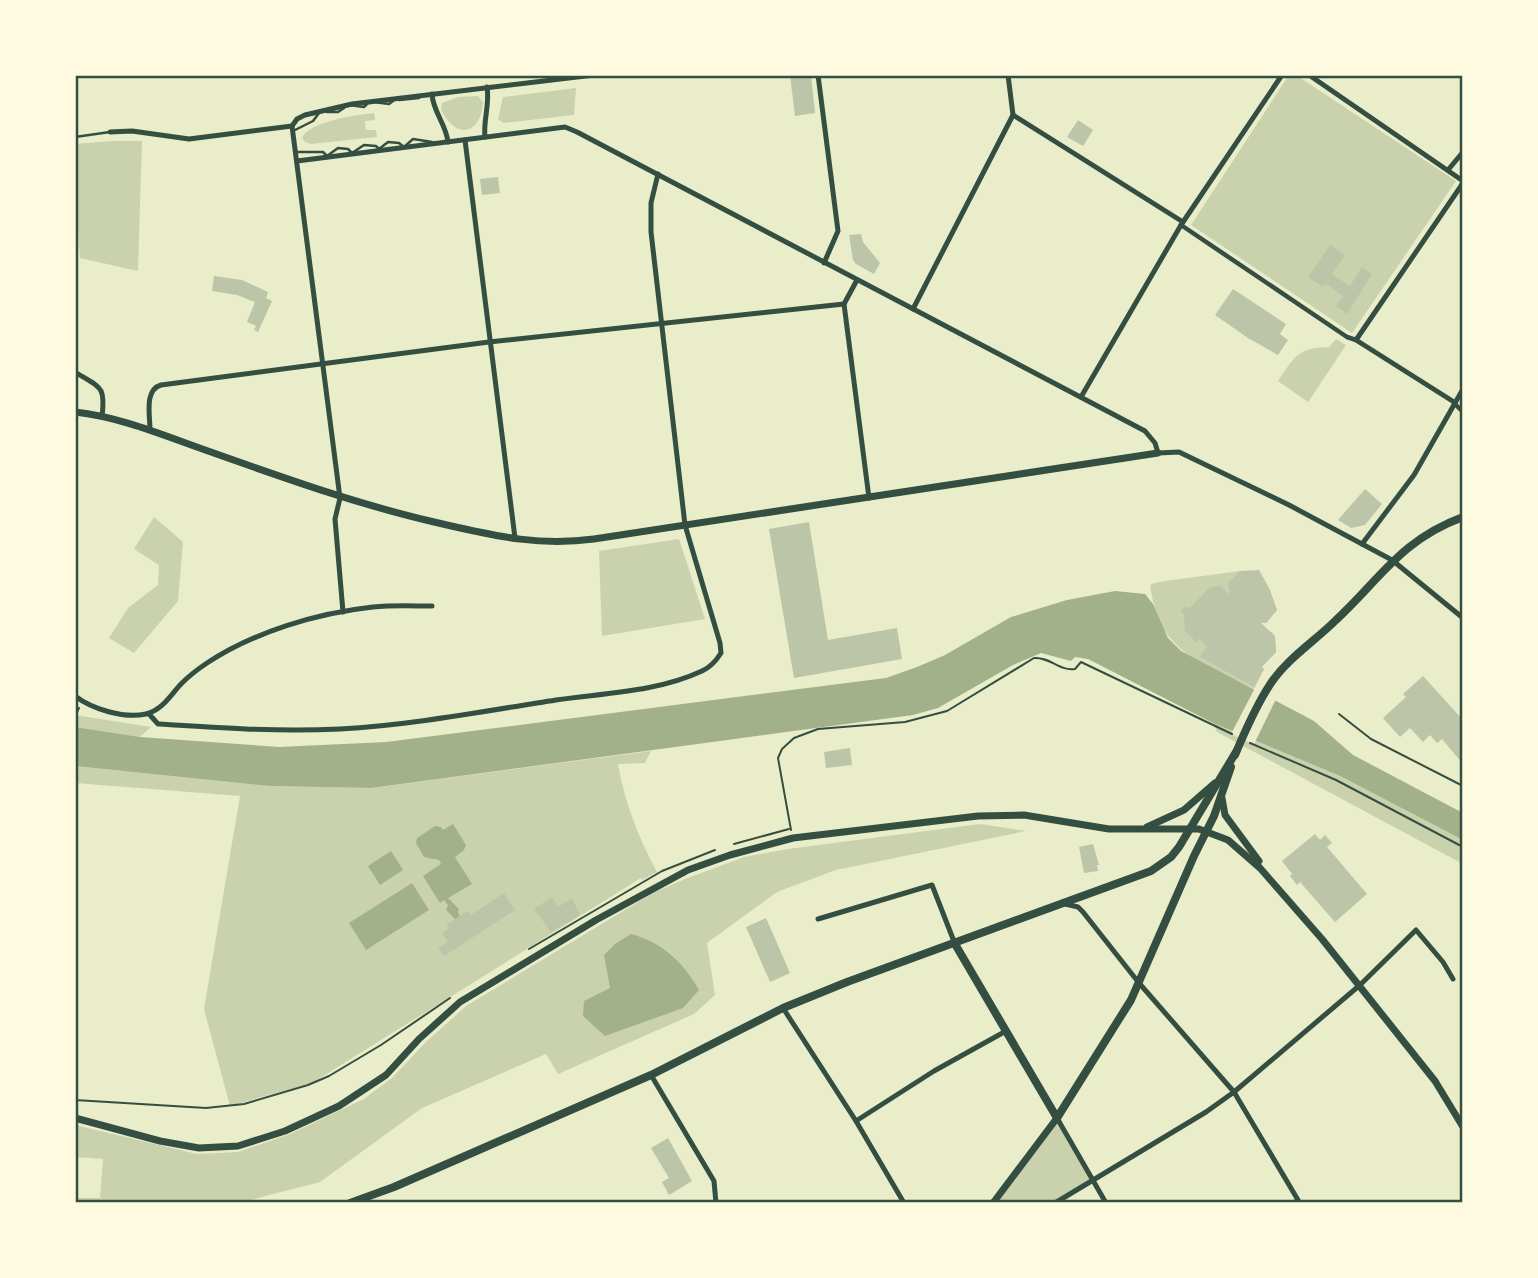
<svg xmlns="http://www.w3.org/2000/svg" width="1538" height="1278" font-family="'DejaVu Sans',sans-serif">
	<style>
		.green { fill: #cad2ad }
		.water { fill: #a3b18a }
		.pier { fill: #e9edc9 }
		.building { fill: #bcc5a7 }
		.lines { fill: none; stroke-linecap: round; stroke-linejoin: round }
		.path { stroke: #344e41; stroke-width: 2 }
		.service { stroke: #344e41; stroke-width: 2.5 }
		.pedestrian { stroke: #344e41; stroke-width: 4.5 }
		.minor { stroke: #344e41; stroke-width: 5 }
		.tertiary { stroke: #344e41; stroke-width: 7 }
		.secondary { stroke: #344e41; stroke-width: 8 }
		.neatline { fill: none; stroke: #344e41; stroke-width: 2.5 }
	</style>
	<rect width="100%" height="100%" fill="#e9edc9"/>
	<g class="green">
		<path d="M1289 75H1296L1456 181 1352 333 1191 225Z"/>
		<path d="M576 88 574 115 503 123 498 119 503 97Z"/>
		<path d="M478 96 483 102C481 135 456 140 441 110L442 103 458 97Z"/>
		<path d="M374 113 375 120 365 121 366 130H376L377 137 311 144 305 142 302 138C309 121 357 115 374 113Z"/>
		<path d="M111 141H142L138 271 80 258 75 189V144Z"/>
		<path d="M1336 339 1346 345 1308 402 1278 381C1295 356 1298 348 1329 347Z"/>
		<path d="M154 517 183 542 178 601 134 653 109 638 128 608 158 585 159 565 134 549Z"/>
		<path d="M679 539 705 619 602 636 599 551Z"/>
		<path d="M1240 571 1264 578 1277 610 1266 623H1261L1275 636 1276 652 1262 667 1264 669 1254 689C1199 660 1160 655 1150 585L1158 582Z"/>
		<path d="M75 715 151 727 140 737 75 727Z"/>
		<path d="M1213 723 1340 776 1463 840V864L1217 732Z"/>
		<path d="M651 751 645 763 618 764C625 803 638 837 657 872L642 880 641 878 312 1083 230 1106 204 1009 240 796 75 783V766L269 786 371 788Z"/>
		<path d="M980 824 1026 831 836 870 777 892 707 943 715 995 694 1014 558 1074 546 1054 422 1108 320 1182 239 1203H113L101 1199V1203H75V1198H100L103 1159 75 1157V1125L197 1154 238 1152 290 1134 364 1099 392 1078 425 1043 466 1006 653 893 685 879 744 857 788 849Z"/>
		<path d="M1056 1119 1090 1179 1054 1203H994Z"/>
	</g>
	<g class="water">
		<path d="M1115 591 1145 594 1153 604 1168 638 1181 651 1314 721 1353 755 1463 813V840L1340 776 1213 723 1088 659 1075 657 1071 661 1041 653 1013 665 938 708 913 715 371 788 269 786 75 766V727L140 737 279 747 386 742 886 678 917 667 945 655 1011 617 1067 600Z"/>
		<path d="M453 824 466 845 464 850 455 857 472 884 448 898 459 909 458 913 462 919 458 922 446 910 448 905 444 900 440 903 423 876 441 864 439 860 424 857 416 843 417 838 435 826 441 827 443 830Z"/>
		<path d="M391 851 403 870 380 885 368 866Z"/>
		<path d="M412 883 429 910 366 950 349 923Z"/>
		<path d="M631 934C663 943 683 962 699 990L683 1008 605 1036 583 1016 584 1001 610 988 604 955 615 944Z"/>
	</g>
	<path class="pier" d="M1256 686 1277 697 1254 744 1231 734Z"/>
	<g class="building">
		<path d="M790 75H811L815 113 795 116Z"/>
		<path d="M1078 120 1093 130 1083 146 1067 137Z"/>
		<path d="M498 177 500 193 482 195 480 179Z"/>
		<path d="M861 234 863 242 880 263 874 274 856 264 853 260 849 235Z"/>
		<path d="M1330 245 1345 255 1332 274 1350 286 1362 267 1372 274 1347 314 1336 306 1343 296 1326 284 1323 287 1308 277Z"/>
		<path d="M214 276 242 280 268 292 266 298 272 301 258 332 254 330 256 326 247 322 255 302 237 295 212 291Z"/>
		<path d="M1233 289 1286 324 1280 334 1288 340 1278 355 1248 338 1215 315Z"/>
		<path d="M1365 489 1382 504 1365 525 1351 528 1338 520Z"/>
		<path d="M809 522 828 640 897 628 902 659 794 678 769 529Z"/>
		<path d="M1259 570 1270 590 1277 610 1266 623 1260 622 1275 636 1276 652 1261 668 1264 669 1254 687 1200 657 1207 646 1199 639 1196 642 1185 631 1184 615 1181 611 1184 606 1190 608 1210 587 1221 586 1230 595 1228 583 1240 571Z"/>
		<path d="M1423 676 1463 720V764L1442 739 1437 743 1430 735 1423 742 1410 728 1400 737 1383 718 1406 697 1403 694Z"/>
		<path d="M850 748 852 765 826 768 824 752Z"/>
		<path d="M1315 834 1320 840 1325 835 1332 843 1327 847 1367 894 1335 922 1300 882 1297 885 1290 876 1292 874 1282 861Z"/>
		<path d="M1093 844 1099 865H1097L1098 871 1084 873 1079 847Z"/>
		<path d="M504 893 515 910 444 956 438 948 448 942 442 933 449 928 446 925 467 911 471 915Z"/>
		<path d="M552 897 558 907 572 898 580 915 551 932 534 909Z"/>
		<path d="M766 918 790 973 770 982 746 927Z"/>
		<path d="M668 1138 692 1181 669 1195 662 1182 669 1178 651 1148Z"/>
	</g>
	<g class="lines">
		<g class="path">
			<path d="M1339 714 1371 739 1463 786"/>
			<path d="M75 716 79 708"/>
			<path d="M1250 743 1336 780 1463 847"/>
			<path d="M791 830 778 758 782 749 794 738 818 729 905 722 947 711 1034 658C1051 657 1058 671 1075 669L1081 662 1232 734"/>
			<path d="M734 844 789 829"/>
			<path d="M529 949 662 871 715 850"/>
			<path d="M75 1100 206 1108 244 1104 308 1085 329 1076 381 1045 450 998"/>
		</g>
		<g class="service">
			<path d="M399 100 419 98"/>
			<path d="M374 102 389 104 393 101"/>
			<path d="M349 105 364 107 368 103"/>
			<path d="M327 112H338L344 108"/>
			<path d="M293 131 313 121 319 113"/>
			<path d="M75 137 110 132"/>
			<path d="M297 152H323L327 156 338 148 348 149 352 153 364 145 376 146 379 149 388 142 399 143 404 147 413 139 432 142"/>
		</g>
		<g class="pedestrian">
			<path d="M1181 225 1347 337 1356 340"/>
			<path d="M1454 403 1463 412"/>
		</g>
		<g class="minor">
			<path d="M818 75 838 231 824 263"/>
			<path d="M1008 75 1013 115 1183 222"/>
			<path d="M1309 75 1463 181"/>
			<path d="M432 94C433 112 446 124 448 142"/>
			<path d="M110 132 132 131 189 139 292 126"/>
			<path d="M485 137C483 120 490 105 487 87"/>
			<path d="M465 140 515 538"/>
			<path d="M297 161 565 127 577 132 1145 431 1155 443 1158 453 1179 452 1289 505 1392 560 1463 618"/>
			<path d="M1448 170 1463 152"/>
			<path d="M857 280 844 304 869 498"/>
			<path d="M913 309 1013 115"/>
			<path d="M75 372C100 388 106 385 102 417"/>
			<path d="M1081 397 1181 225 1282 75"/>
			<path d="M1454 402 1356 340 1463 183"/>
			<path d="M150 430C150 415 144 390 161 385L489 342 844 304"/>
			<path d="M1362 544 1414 475 1463 389"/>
			<path d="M343 612 335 519 340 498 292 126 297 119 305 115 352 104 594 75"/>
			<path d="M75 696C92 709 124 719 146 714 163 710 171 694 182 683 190 675 198 669 207 663 254 632 317 613 373 607 393 605 413 606 432 606"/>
			<path d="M149 714 158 724C219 728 279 732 340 729 412 725 485 711 556 700 605 693 657 692 702 671 711 667 716 661 721 653L720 643 685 525 651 232V203L658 174"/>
			<path d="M1065 904 1078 907 1083 912 1139 983 1234 1092 1298 1200 1294 1203"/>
			<path d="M818 919 932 885 955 944"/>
			<path d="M783 1008 856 1121 904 1203"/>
			<path d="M651 1075 714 1181 716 1203"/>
			<path d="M1057 1118 1106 1203"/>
			<path d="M856 1121 934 1071 1006 1031"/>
			<path d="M1055 1203 1206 1112 1234 1092 1360 985 1416 930 1443 962 1453 979"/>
		</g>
		<g class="tertiary">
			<path d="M75 412C121 417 165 436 208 451 287 479 365 507 447 525 499 537 541 546 594 539L1158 453"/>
			<path d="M1222 798 1225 815 1259 861"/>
			<path d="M1147 827 1184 810 1215 783"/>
			<path d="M75 1118 160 1141 199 1148 238 1146 285 1131 339 1106 386 1075 419 1039 460 1002 596 920 688 870 730 855 793 838 978 816 1024 815 1109 829H1199L1228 840 1260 868 1322 939 1435 1081 1463 1127"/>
			<path d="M993 1203 1057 1118"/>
		</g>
		<g class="secondary">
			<path d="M1235 755C1245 731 1257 704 1271 683 1288 658 1315 641 1336 620 1381 578 1401 540 1463 517"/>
			<path d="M955 944 1057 1118 1131 1000 1194 856 1214 816 1231 767"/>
			<path d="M350 1203 394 1187 651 1075 783 1008 847 982 1151 871 1171 857 1179 847 1236 752"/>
		</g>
	</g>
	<rect width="1538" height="1278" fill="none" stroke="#fefae0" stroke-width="154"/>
	<rect x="77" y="77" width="1384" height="1124" class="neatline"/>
</svg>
